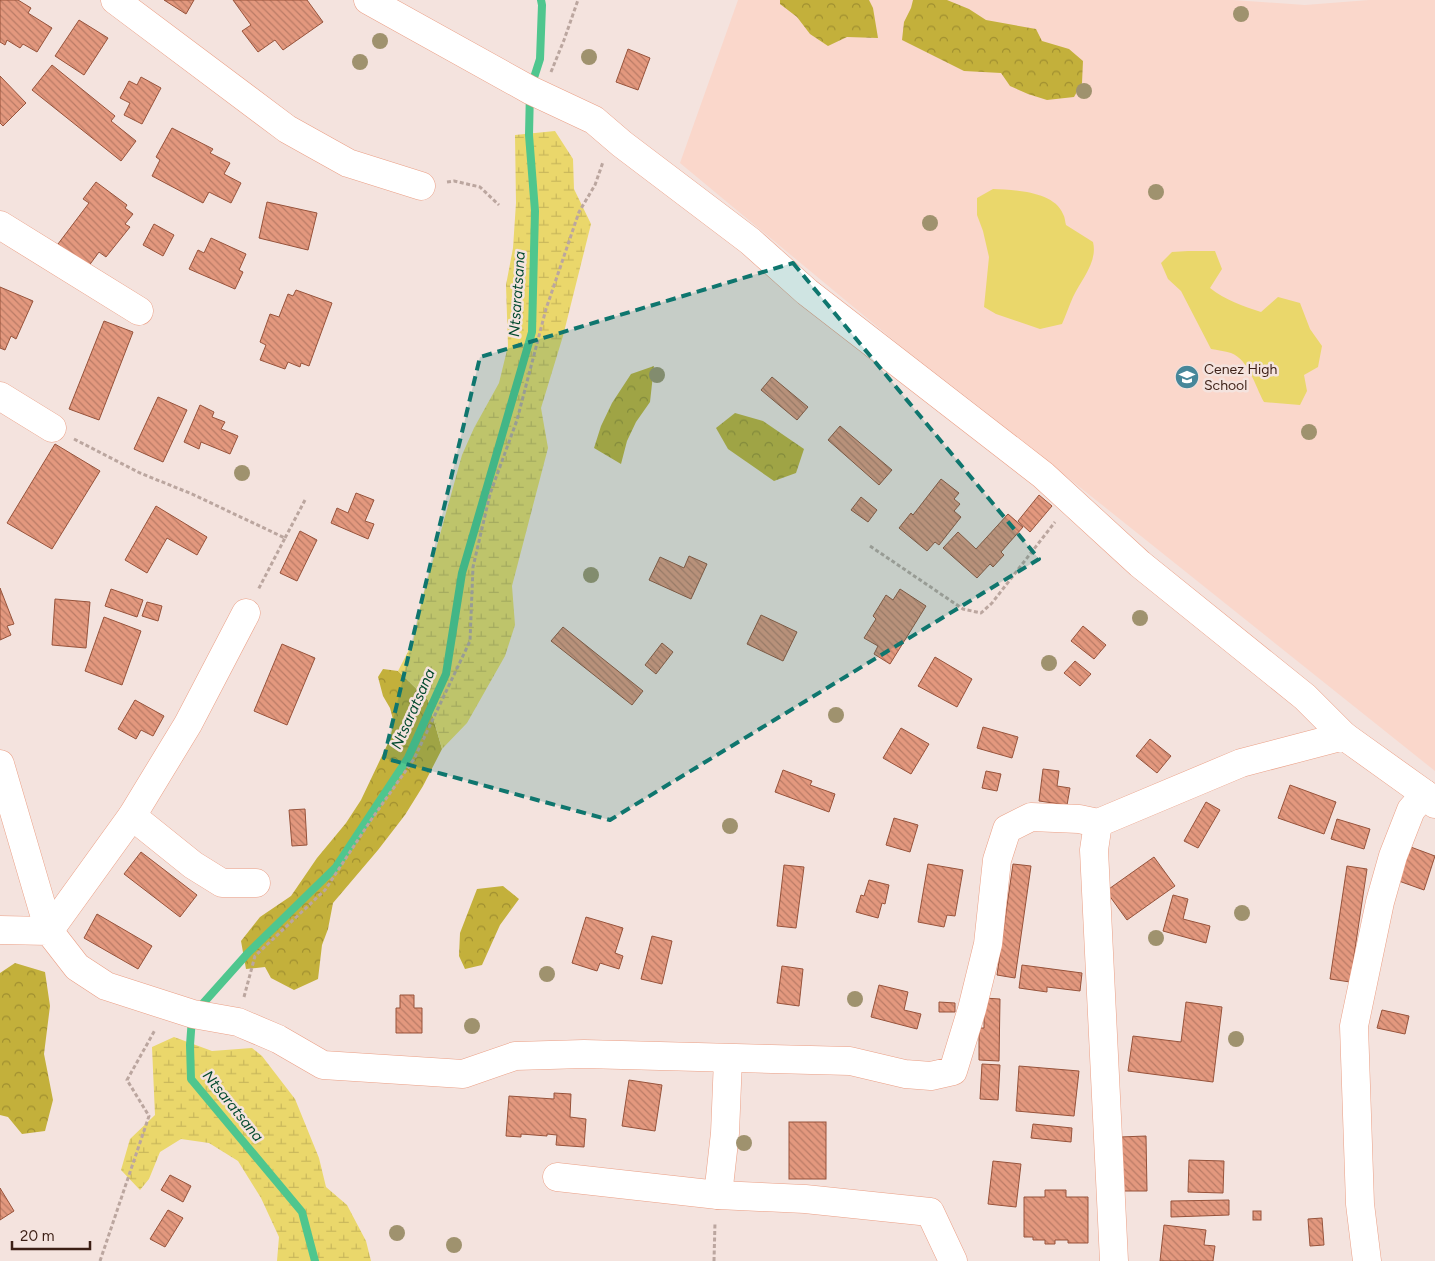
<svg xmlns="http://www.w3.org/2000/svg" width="1435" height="1261" font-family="Figtree,sans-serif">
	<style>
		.built { fill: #fad7cb }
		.green { fill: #ead76b }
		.forest { fill: url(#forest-crowns) }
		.wetland { fill: url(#wetland-marsh) }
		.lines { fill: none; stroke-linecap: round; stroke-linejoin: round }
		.stream { stroke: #4fc68e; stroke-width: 8 }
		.building { fill: url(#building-back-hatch); stroke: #97533b }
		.minor-casing { stroke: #eb9f85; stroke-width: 29 }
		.path { stroke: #bba69f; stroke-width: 3; stroke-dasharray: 4 2.5; stroke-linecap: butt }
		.minor { stroke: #fff; stroke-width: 28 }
		.tree { fill: #9f926e }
		.marked { fill: #0f766e; fill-opacity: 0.2; stroke: #0f766e; stroke-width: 4; stroke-dasharray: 10 6; stroke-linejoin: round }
		.labels { text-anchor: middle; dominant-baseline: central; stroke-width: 5; stroke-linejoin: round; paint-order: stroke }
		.poi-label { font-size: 14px; fill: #3c1f15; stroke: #f4e3de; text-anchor: start }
		.water-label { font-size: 15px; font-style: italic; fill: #034a2e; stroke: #f4e3de }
	</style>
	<defs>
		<pattern id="forest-crowns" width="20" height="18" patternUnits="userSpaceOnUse" patternTransform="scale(1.25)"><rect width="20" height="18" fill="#c3b03b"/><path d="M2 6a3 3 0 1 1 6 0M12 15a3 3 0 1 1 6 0" fill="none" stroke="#a08f30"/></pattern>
		<pattern id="wetland-marsh" width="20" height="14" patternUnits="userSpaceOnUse" patternTransform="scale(1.25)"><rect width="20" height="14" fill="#ead76b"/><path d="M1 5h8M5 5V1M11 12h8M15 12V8" fill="none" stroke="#cab85c"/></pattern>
		<pattern id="building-back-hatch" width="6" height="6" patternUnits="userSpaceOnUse" patternTransform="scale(1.25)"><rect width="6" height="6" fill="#e3987e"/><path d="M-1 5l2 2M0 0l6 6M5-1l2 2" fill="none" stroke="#b97b66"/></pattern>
	</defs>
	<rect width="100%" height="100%" fill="#f4e3de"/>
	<path class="built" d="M738 0H1233L1305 5 1369 0H1435V771L977 405 903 348 680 163Z"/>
	<g class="green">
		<path d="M993 189C1013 190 1054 191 1063 214 1065 217 1065 222 1066 225L1093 242C1098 262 1081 280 1073 297 1069 306 1066 315 1062 324L1040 329 996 314 984 307 989 257 983 231 977 215V198Z"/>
		<path d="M1188 251H1215L1222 269 1210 288C1225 300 1243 306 1261 312L1278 297 1300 303 1310 329 1322 346 1318 367 1304 375 1307 391 1300 405 1264 402C1255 386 1249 360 1231 353 1225 351 1217 350 1211 349L1181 291 1168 279 1161 263 1172 252Z"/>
	</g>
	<g class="forest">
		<path d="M780 0H869L873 8 878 38 847 37 828 46 810 34 797 17 780 4Z"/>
		<path d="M913 0H947L969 9 986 20 1036 29 1042 41 1069 49 1083 61 1082 83 1074 97 1047 100 1028 94 1010 86 1001 73 964 71 902 40 904 22 911 8Z"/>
		<path d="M654 366 650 402 636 422 627 441 621 464 594 448 601 426 612 403 631 374Z"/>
		<path d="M735 413 763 421 804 449 796 473 774 481 728 449 716 428Z"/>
		<path d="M383 669 398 671 428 700 442 749 423 786 405 815 378 850 333 903 328 929 322 945 318 979 294 990 271 978 265 967 246 969 241 941 260 917 291 896 317 858 346 823 361 800 389 741 394 723 390 708 383 696 378 677Z"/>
		<path d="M503 886 519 899 500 925 482 965 465 969 459 956 460 933 477 889Z"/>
		<path d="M15 963 45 972 50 1006 44 1054 53 1100 45 1131 22 1134 8 1117 0 1115V973Z"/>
	</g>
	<g class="wetland">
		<path d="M555 131 573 159 574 189 591 224 563 336 541 408 548 448 512 586 515 625 505 656 467 723 442 749 428 700 398 671 413 642 422 600 462 455 474 428 499 383 508 346 506 285 513 248 516 203 515 135Z"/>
		<path d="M174 1037 212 1051 252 1048 262 1056 295 1099 319 1158 326 1187 347 1205 366 1241 371 1261H277L279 1237 261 1198 238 1161 209 1143 181 1139 160 1152 149 1179 140 1190 121 1170 130 1139 155 1115 152 1047Z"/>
	</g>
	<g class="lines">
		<g class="stream">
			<path d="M198 1009 248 953 336 867 408 758 446 674 462 573 532 332 535 211 529 135 530 90 540 59 542 5 541 0"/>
			<path d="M192 1018 190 1045 191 1079 302 1212 315 1261"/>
		</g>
	</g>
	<g class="building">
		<path d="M0 0H18L31 8 28 13 52 28 37 52 23 44 20 48 7 40 5 45 0 42Z"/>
		<path d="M164 0H194L186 14Z"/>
		<path d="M233 0H307L323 22 283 50 275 40 258 52 242 31 251 25Z"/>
		<path d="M79 20 108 38 84 75 55 56Z"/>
		<path d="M628 49 650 58 638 90 616 82Z"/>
		<path d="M52 65 115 116 111 121 136 141 121 161 32 90Z"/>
		<path d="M0 76 26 103 3 126 0 123Z"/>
		<path d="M141 77 161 88 142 124 124 115 130 103 120 98 129 81 137 85Z"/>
		<path d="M172 128 213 149 210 153 230 163 224 174 241 183 231 203 209 192 203 203 152 176 160 160 156 157Z"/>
		<path d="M96 182 127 205 125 208 133 214 125 224 130 227 106 257 99 252 88 267 58 244 89 203 83 199Z"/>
		<path d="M267 202 317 213 308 250 259 238Z"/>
		<path d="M154 224 174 235 163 256 143 245Z"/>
		<path d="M211 238 246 254 239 270 243 272 235 289 189 269 198 250 204 253Z"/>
		<path d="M0 287 33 301 16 339 11 336 5 350 0 348Z"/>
		<path d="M296 290 332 303 309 366 301 363 300 367 288 362 285 369 260 360 266 345 260 342 270 314 279 317 288 294 293 296Z"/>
		<path d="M104 321 133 332 99 420 69 409Z"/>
		<path d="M772 377 808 407 797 420 761 390Z"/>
		<path d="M158 397 187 410 163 462 134 449Z"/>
		<path d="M200 405 214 412 212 417 225 422 221 429 238 436 230 454 201 442 199 449 184 442Z"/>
		<path d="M840 426 892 470 879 485 828 440Z"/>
		<path d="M55 444 100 471 52 549 7 523Z"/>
		<path d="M941 479 959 493 954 499 960 504 954 511 961 517 939 545 935 542 927 551 899 528 911 513 913 515Z"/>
		<path d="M356 493 374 500 365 521 374 524 368 539 331 523 337 508 348 513Z"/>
		<path d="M1039 495 1052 506 1030 532 1018 521Z"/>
		<path d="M861 497 877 510 868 522 851 510Z"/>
		<path d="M156 506 207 537 197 555 167 538 147 573 125 560Z"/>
		<path d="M1008 514 1023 527 1001 552 1004 555 993 567 990 564 977 578 943 548 958 532 976 549Z"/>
		<path d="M300 531 317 540 297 581 280 573Z"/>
		<path d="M689 556 707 564 691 599 649 580 660 557 684 568Z"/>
		<path d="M0 588 14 624 7 626 11 635 0 640Z"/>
		<path d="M111 589 143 600 137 617 105 606Z"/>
		<path d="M900 589 926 606 890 664 874 654 878 646 864 638 876 619 873 616 886 595 893 600Z"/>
		<path d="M55 599 90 602 86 648 52 645Z"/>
		<path d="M147 602 162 606 158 621 142 616Z"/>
		<path d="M761 615 797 632 783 661 747 644Z"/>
		<path d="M104 617 141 631 122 685 85 671Z"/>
		<path d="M1083 626 1106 645 1094 659 1071 641Z"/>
		<path d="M563 627 643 691 632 705 551 641Z"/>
		<path d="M662 643 673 652 656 674 645 665Z"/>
		<path d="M282 644 315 658 287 725 254 711Z"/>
		<path d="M935 657 972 679 957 707 918 686Z"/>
		<path d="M1075 661 1091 674 1080 686 1064 673Z"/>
		<path d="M135 700 164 716 153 736 141 730 136 739 118 729Z"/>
		<path d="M983 727 1018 737 1012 758 977 748Z"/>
		<path d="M901 728 929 744 911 774 883 758Z"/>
		<path d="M1150 739 1171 756 1157 773 1136 756Z"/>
		<path d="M1043 769 1059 771 1057 786 1070 788 1067 805 1039 801Z"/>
		<path d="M783 770 812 781 810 785 835 794 829 812 775 792Z"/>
		<path d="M986 771 1001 774 997 791 982 788Z"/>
		<path d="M1290 785 1336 802 1324 834 1278 818Z"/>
		<path d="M1206 802 1220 810 1198 848 1184 841Z"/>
		<path d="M305 809 307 845 292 846 289 810Z"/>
		<path d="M894 818 918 825 910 852 886 845Z"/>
		<path d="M1337 819 1370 829 1364 849 1331 839Z"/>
		<path d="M1408 846 1435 856 1424 890 1396 880Z"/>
		<path d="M141 852 197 895 180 917 124 874Z"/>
		<path d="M1154 857 1175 886 1127 920 1106 891Z"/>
		<path d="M928 864 963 870 955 916 947 915 944 927 918 922Z"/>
		<path d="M1013 864 1031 866 1015 978 997 975Z"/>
		<path d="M784 865 804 867 796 928 777 926Z"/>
		<path d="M1347 866 1367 869 1350 982 1330 979Z"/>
		<path d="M869 880 889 885 885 904 882 903 878 918 856 912 861 895 864 896Z"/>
		<path d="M1173 895 1188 899 1183 919 1210 926 1206 943 1163 931Z"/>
		<path d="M97 914 152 946 138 969 84 938Z"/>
		<path d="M586 917 623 928 615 953 623 956 619 969 600 963 597 971 572 963Z"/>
		<path d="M652 936 672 941 662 984 641 979Z"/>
		<path d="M1022 965 1082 973 1080 991 1047 987V992L1019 988Z"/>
		<path d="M782 966 803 969 799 1006 777 1003Z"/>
		<path d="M879 985 908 992 904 1010 921 1014 917 1029 871 1017Z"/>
		<path d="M400 995H414V1008H422V1033H396V1008H400Z"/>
		<path d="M984 998 1000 999 999 1061 979 1060V1028H984Z"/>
		<path d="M939 1002 955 1003V1012H939Z"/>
		<path d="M1186 1002 1222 1007 1213 1082 1128 1071 1133 1036 1181 1042Z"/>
		<path d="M1382 1010 1409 1016 1405 1034 1377 1028Z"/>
		<path d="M982 1064 1000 1065 998 1100 980 1099Z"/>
		<path d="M1019 1066 1079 1071 1074 1116 1016 1111Z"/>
		<path d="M629 1080 662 1085 655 1131 622 1126Z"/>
		<path d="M554 1093 571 1094 570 1117 586 1119 584 1147 556 1145 557 1135 547 1134V1136L521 1134V1137L506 1136 509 1096 554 1099Z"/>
		<rect x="789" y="1122" width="37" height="57"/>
		<path d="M1033 1124 1072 1128 1071 1142 1031 1138Z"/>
		<path d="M1146 1136 1147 1191H1121L1120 1137Z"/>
		<path d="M1189 1160 1224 1161 1223 1193 1188 1192Z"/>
		<path d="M993 1161 1021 1164 1016 1207 988 1204Z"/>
		<path d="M170 1175 191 1186 183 1202 161 1190Z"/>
		<path d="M0 1188 14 1211 0 1220Z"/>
		<path d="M1045 1190H1066V1197H1088V1243H1068V1240H1055V1244H1045V1240H1033V1237H1024V1197H1045Z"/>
		<path d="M1229 1200V1215L1171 1217V1201Z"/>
		<path d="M168 1210 183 1218 165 1247 150 1239Z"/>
		<rect x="1253" y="1211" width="8" height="9"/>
		<path d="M1322 1218 1324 1245 1310 1246 1308 1219Z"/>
		<path d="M1164 1225 1206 1230 1204 1245 1215 1246 1213 1261H1160Z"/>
	</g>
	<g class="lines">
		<g class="minor-casing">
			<g id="minor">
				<path d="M115 0 287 129 348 163 421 186"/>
				<path d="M368 0 530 90 594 120 622 144 750 241 807 292 1043 475 1140 564 1305 697 1344 736"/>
				<path d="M0 225 139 311"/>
				<path d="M0 396 52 428"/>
				<path d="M0 764 49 931"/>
				<path d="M132 816 193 865 222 883H256"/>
				<path d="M1098 823 1094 850 1114 1261"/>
				<path d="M0 930 49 931 77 967 106 986 193 1014 238 1022 278 1039 323 1065 463 1074 515 1056 584 1054 850 1061 905 1074 931 1076 953 1071 972 1009 988 944 997 860 1007 829 1031 817 1079 819 1098 823 1241 763 1344 736 1425 794 1435 804"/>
				<path d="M49 931 132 816 188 724 246 613"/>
				<path d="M557 1177 718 1195 805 1199 930 1212 953 1261"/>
				<path d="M718 1195 725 1133 728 1059"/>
				<path d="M1367 1261 1360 1204 1354 1026 1380 902 1393 856 1411 810 1425 794"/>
			</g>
		</g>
		<g class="path">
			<path d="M551 72 564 40 578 0"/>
			<path d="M447 182 454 181 480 187 499 205"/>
			<path d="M74 439 140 473 192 494 285 538 258 590"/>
			<path d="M285 538 305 500"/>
			<path d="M870 546 963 609 981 613 992 603 1055 522"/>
			<path d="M244 997 255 956 325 890 371 820 414 759 470 641 473 567 490 494 517 420 546 309 579 212 595 185 603 162"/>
			<path d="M100 1261 149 1116 127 1080 155 1030"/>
			<path d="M714 1261 715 1222"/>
		</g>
		<use href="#minor" class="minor"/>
	</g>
	<g class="tree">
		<circle cx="1241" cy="14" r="8"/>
		<circle cx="380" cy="41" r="8"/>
		<circle cx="589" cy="57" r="8"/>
		<circle cx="360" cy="62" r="8"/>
		<circle cx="1084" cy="91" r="8"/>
		<circle cx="1156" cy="192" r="8"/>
		<circle cx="930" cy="223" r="8"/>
		<circle cx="657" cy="375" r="8"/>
		<circle cx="1309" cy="432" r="8"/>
		<circle cx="242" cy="473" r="8"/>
		<circle cx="591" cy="575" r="8"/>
		<circle cx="1140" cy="618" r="8"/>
		<circle cx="1049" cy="663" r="8"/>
		<circle cx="836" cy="715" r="8"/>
		<circle cx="730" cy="826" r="8"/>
		<circle cx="1242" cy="913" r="8"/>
		<circle cx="1156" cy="938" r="8"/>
		<circle cx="547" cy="974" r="8"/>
		<circle cx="855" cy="999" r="8"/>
		<circle cx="472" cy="1026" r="8"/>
		<circle cx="1236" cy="1039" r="8"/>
		<circle cx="744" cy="1143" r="8"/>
		<circle cx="397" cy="1233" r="8"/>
		<circle cx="454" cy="1245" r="8"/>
	</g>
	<path class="marked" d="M793 263 1039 559 610 820 384 758 480 357Z"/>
	<defs>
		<g id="school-disc" transform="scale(1.25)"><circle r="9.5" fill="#47879a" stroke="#f4e3de"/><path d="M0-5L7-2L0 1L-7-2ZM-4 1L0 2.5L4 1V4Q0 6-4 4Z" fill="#fff"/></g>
	</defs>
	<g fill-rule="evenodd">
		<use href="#school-disc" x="1187" y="377"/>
	</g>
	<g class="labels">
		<g class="poi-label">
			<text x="1204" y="369">Cenez High<tspan x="1204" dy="16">School</tspan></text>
		</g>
		<g class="water-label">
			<text transform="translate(517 294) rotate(-86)">Ntsaratsana</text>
			<text transform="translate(413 709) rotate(-66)">Ntsaratsana</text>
			<text transform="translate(233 1106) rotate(51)">Ntsaratsana</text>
		</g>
	</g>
	<path d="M12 1241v8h78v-8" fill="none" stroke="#3c1f15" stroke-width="2.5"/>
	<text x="20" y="1241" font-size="15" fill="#3c1f15" stroke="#f4e3de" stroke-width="4" paint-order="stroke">20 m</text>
</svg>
